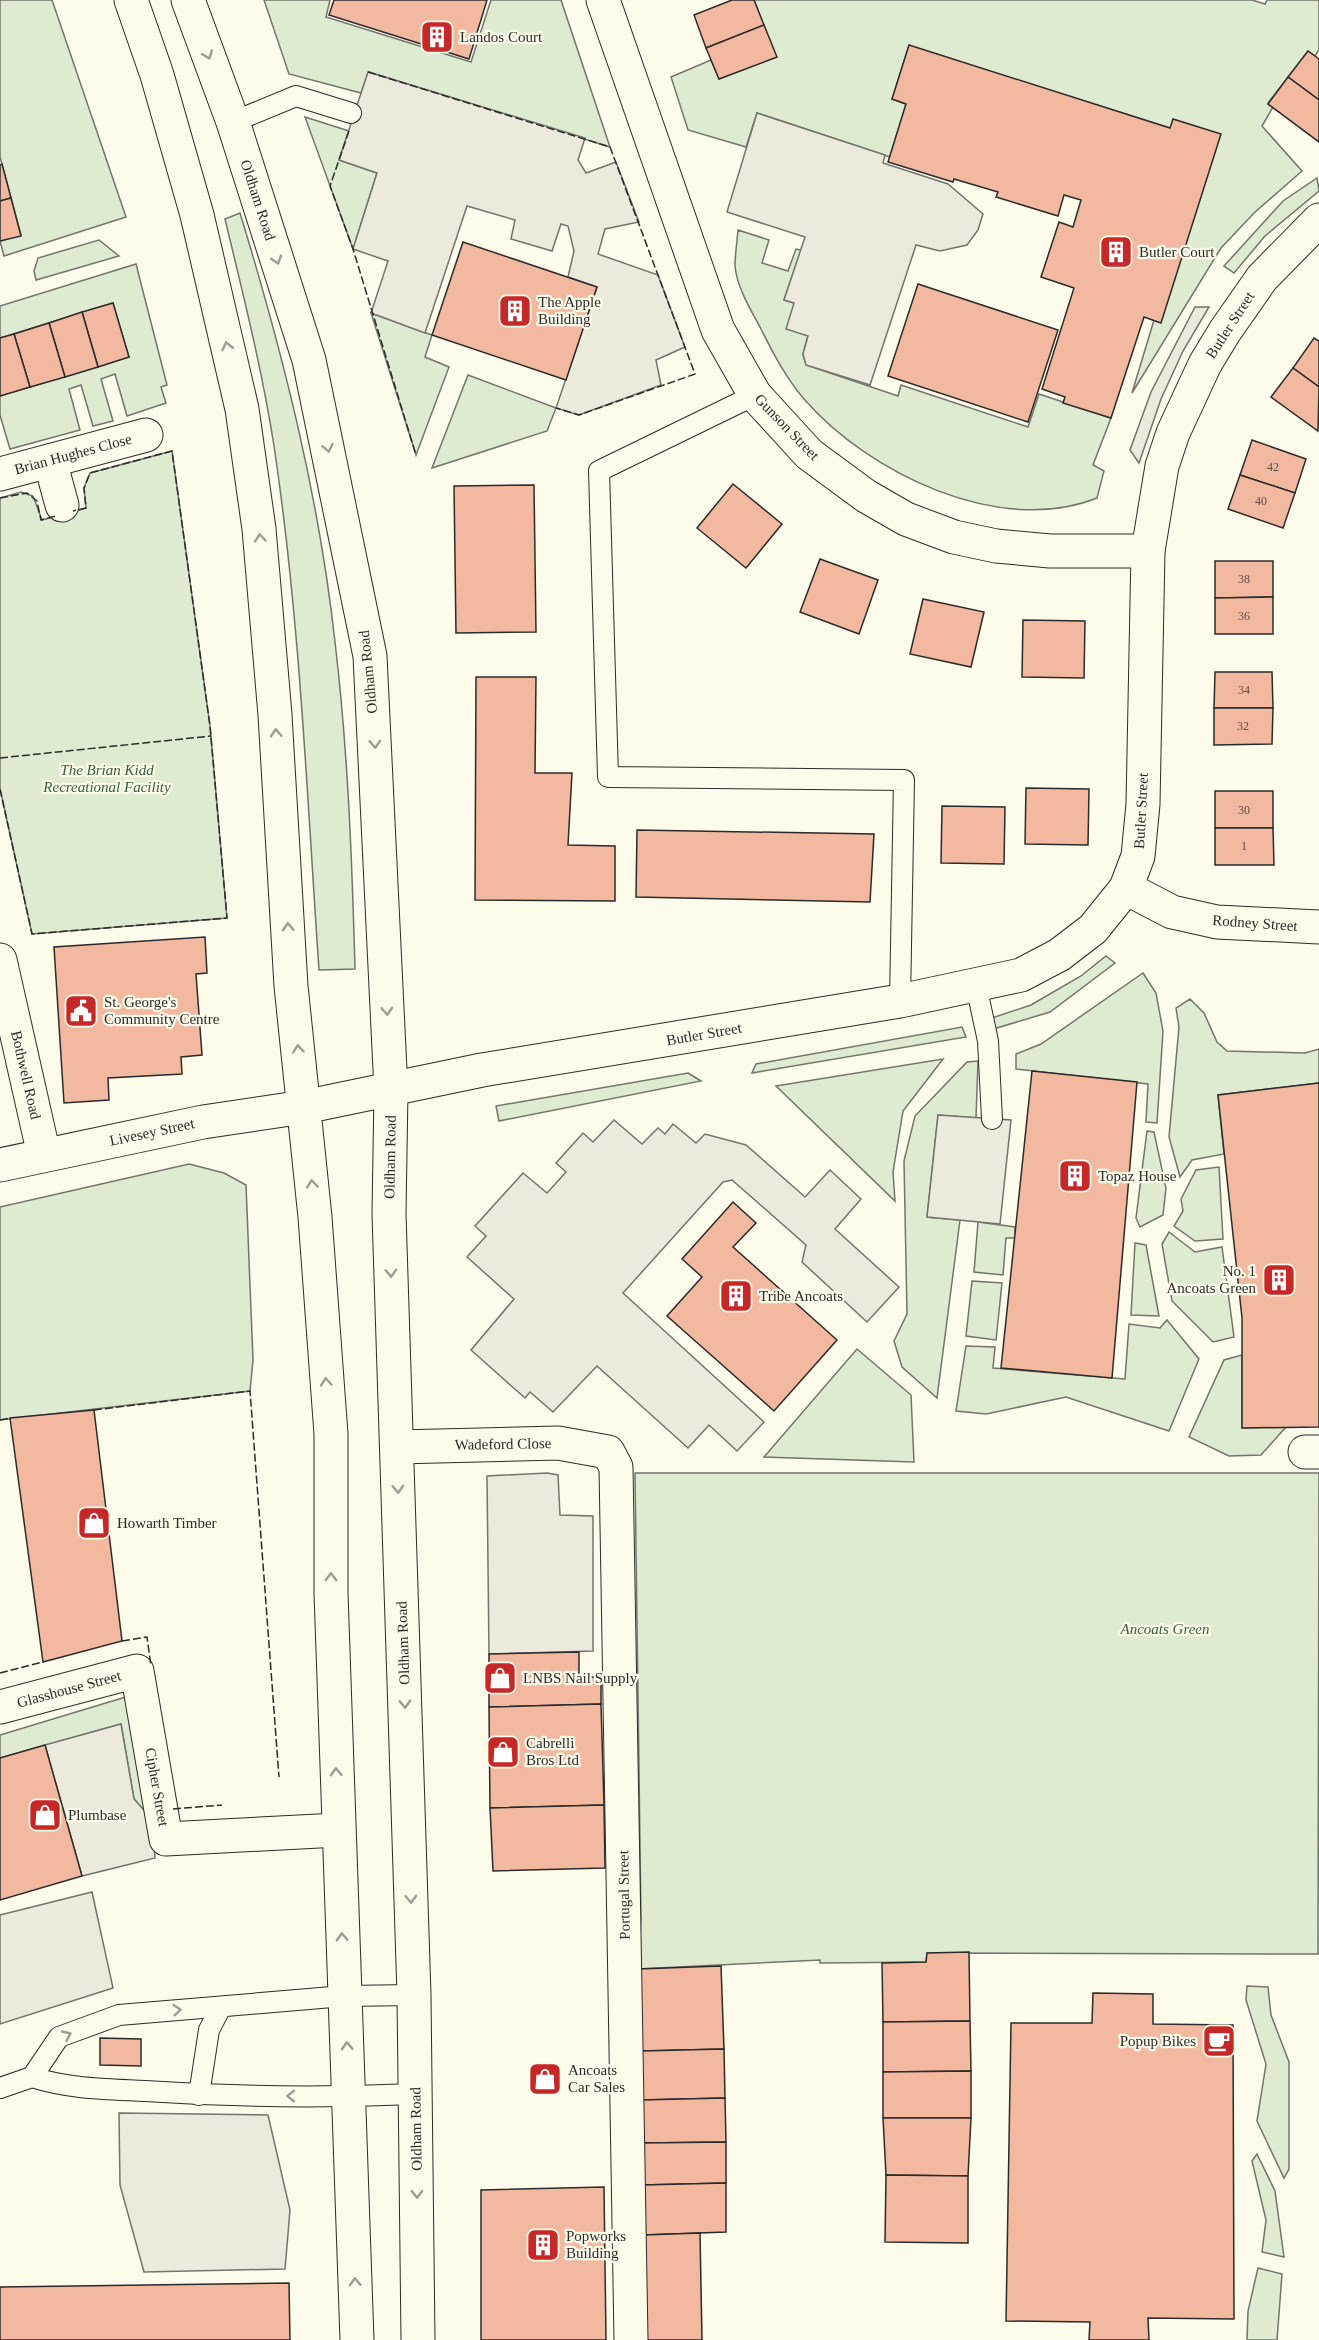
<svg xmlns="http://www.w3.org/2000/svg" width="1319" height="2340" font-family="Georgia,serif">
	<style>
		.green { fill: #deebd1; stroke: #74746e; stroke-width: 1.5 }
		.parking { fill: #eceadb; stroke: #74746e; stroke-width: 1.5 }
		.building { fill: #f2b8a0; stroke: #2b2b2b; stroke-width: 1.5 }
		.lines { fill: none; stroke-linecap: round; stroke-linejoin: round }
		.lane-casing { stroke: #2b2b2b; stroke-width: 22 }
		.street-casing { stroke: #2b2b2b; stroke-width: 35 }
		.secondary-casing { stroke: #2b2b2b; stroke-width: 35 }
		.highway-casing { stroke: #2b2b2b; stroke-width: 35 }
		.lane { stroke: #fdfbea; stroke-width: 20 }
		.street { stroke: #fdfbea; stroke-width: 33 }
		.secondary { stroke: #fdfbea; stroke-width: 33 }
		.highway { stroke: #fdfbea; stroke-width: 33 }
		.fence { stroke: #2b2b2b; stroke-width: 1.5; stroke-dasharray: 8 3; stroke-linecap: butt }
		.oneway { stroke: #9e9d94 }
		.labels { text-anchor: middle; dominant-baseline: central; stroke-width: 4.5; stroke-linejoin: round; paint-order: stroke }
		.number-label { font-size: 12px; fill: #5d4e48 }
		.poi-label { font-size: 15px; fill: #2b2b2b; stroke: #fdfbea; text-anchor: start }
		.street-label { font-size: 15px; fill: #2b2b2b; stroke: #fdfbea }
		.park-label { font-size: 15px; font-style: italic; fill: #34623c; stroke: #fdfbea }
	</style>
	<rect width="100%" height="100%" fill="#fdfbea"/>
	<g class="green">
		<path d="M0 0H52L126 217 4 256 0 241 21 235 0 157Z"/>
		<path d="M264 0H330L326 17 471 62 491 0H561L610 147 369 72 361 93 289 74Z"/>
		<path d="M754 0H1252L1265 4 1267 0H1319V50L1315 56 1308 51 1268 103 1273 107 1262 126 1302 171 1255 212 1221 248 1132 393 1154 320 1170 128 909 46 892 99 906 104 890 157 757 113 746 147 688 130 671 77 711 60 719 79 776 57Z"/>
		<path d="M305 117 349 131 339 160 377 173 353 249Z"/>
		<path d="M1317 178 1319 191 1265 236 1234 273 1224 266 1283 201Z"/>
		<path d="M240 213C283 354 319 496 335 642 348 751 352 860 355 969L319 970C307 796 300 619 274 446 262 369 243 294 225 219Z"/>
		<path d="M738 230 769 240 762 263 788 271 796 249 801 250 784 300 794 303 808 336 803 354 806 365 898 396 901 385 1028 427 1039 394 1111 418 1093 465 1104 471 1097 498C1000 537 868 473 804 399 786 378 773 353 761 329 751 310 737 288 735 266 735 255 737 242 738 230Z"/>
		<path d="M99 240 119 256 36 280 34 271 38 258Z"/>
		<path d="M136 264 167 385 161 387 166 403 127 416 115 374 101 379 113 421 93 426 81 385 69 389 80 430 10 449 0 415V396L129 357 113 303 0 338V306Z"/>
		<path d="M371 313 432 335 425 357 449 367 416 455Z"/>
		<path d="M468 375 556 408 547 431 432 468Z"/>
		<path d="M172 451 210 726 227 918 32 934 0 789V498L21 492 33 496 42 520 86 508 84 488 90 473Z"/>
		<path d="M1106 956 1115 963 1050 1012 980 1033 977 1023 1031 1005 1081 976Z"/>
		<path d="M1143 973 1156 993 1163 1031 1157 1123 1146 1122 1148 1084 1016 1069V1054L1041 1044Z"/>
		<path d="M1190 999 1204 1013 1217 1042 1227 1051 1305 1053 1319 1049V1083L1218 1095 1224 1154 1192 1160 1180 1177 1169 1137 1179 1027 1176 1008Z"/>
		<path d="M962 1027 966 1037 752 1073 756 1064Z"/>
		<path d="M943 1059 903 1111 893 1172 895 1201 776 1086Z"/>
		<path d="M978 1061 976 1118 938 1115 927 1217 960 1220 937 1398 902 1367 894 1341 907 1314 904 1161 915 1116 967 1062Z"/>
		<path d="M688 1073 701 1081 499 1121 496 1106Z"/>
		<path d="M1147 1131 1154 1132 1166 1188 1163 1215 1140 1227 1136 1218Z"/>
		<path d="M189 1164 224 1173 246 1185 253 1360 250 1391 0 1420V1207Z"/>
		<path d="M1219 1167 1223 1239 1195 1241 1174 1226 1183 1211 1181 1199 1196 1170Z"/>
		<path d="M978 1222 1015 1227V1238H1006L1003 1275 974 1272Z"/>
		<path d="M1169 1232 1195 1252 1222 1247 1234 1337 1213 1342 1172 1301 1162 1244Z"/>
		<path d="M1135 1243 1146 1245 1159 1316 1131 1315Z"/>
		<path d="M972 1281 1002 1283 996 1340 966 1336Z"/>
		<path d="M1167 1320 1199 1359 1169 1431 1066 1397 986 1414 956 1411 966 1346 995 1347 993 1368 1125 1379 1129 1324 1160 1328Z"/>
		<path d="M857 1349 911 1395 914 1462 764 1457Z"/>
		<path d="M1242 1355V1428L1286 1427 1261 1455 1229 1456 1189 1437 1224 1360Z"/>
		<path d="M635 1473H1319L1318 1954 927 1953 926 1962 820 1963V1960L638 1969 641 1919Z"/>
		<path d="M129 1696 151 1818 134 1799 121 1724 0 1758V1735Z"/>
		<path d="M1247 1986 1268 1987 1271 2015 1289 2062V2169L1284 2178 1257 2121 1266 2064 1246 2000Z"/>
		<path d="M1257 2154 1275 2191 1284 2257 1262 2252 1266 2220 1252 2161Z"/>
		<path d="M1258 2268 1282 2274 1277 2340H1247L1248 2311Z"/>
	</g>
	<g class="parking">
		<path d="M368 72 585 138 578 160 586 173 616 162 639 222 605 229 598 254 658 275 685 347 656 360 661 385 579 415 556 408 597 287 568 277 574 251 568 226 561 224 552 251 511 239 515 220 467 206 425 333 371 313 388 261 353 249 377 173 339 160Z"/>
		<path d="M757 113 885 155 883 163 948 184 983 214 978 230 967 245 940 251 916 245 870 385 806 365 803 354 808 336 786 329 794 303 784 300 805 237 727 212Z"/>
		<path d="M1195 307H1209L1183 351 1161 399 1139 463 1130 450 1151 392Z"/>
		<path d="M938 1115 1011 1120 1000 1224 927 1217Z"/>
		<path d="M614 1120 642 1144 658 1128 665 1134 673 1124 696 1143 705 1134 746 1145 805 1197 830 1170 861 1199 835 1229 899 1287 867 1322 802 1262 806 1245 732 1180 723 1182 623 1293 764 1422 737 1451 709 1425 688 1448 597 1366 553 1412 530 1392 525 1398 471 1350 514 1299 467 1257 486 1236 475 1226 523 1173 547 1193 566 1172 556 1163 583 1133 593 1142Z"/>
		<path d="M547 1473 558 1475 560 1515 593 1516V1651L489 1654 487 1476Z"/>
		<path d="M121 1724 134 1799 151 1818 155 1858 82 1876 45 1745Z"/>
		<path d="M92 1892 113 1988 0 2024V1915Z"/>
		<path d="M119 2113 268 2115 290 2210 285 2269 144 2272 120 2185Z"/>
	</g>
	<g class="building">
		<path d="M334 0H487L469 59 329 15Z"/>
		<path d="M732 0H754L764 25 706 48 694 15Z"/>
		<path d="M764 25 777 57 719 79 706 48Z"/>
		<path d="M909 45 1170 128 1173 119 1221 134 1161 323 1144 317 1111 418 1063 403 1065 397 1042 389 1074 288 1041 277 1059 222 1073 227 1081 200 1064 195 1058 216 996 197 998 192 954 179 953 182 888 162 906 104 892 99Z"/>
		<path d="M1308 51 1319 59V100L1288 77Z"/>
		<path d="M1288 77 1319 100V142L1268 104Z"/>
		<path d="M2 164 11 198 0 201V165Z"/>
		<path d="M11 198 21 236 0 241V201Z"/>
		<path d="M463 242 597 287 566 380 432 335Z"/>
		<path d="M918 284 1058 330 1028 422 888 376Z"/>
		<path d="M113 303 129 357 98 367 82 312Z"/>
		<path d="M82 312 98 367 65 377 49 323Z"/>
		<path d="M49 323 65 377 30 387 14 334Z"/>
		<path d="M14 334 30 387 0 396V338Z"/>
		<path d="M1314 338 1319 341V387L1293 368Z"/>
		<path d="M1293 368 1319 387 1318 431 1271 397Z"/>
		<path d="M1252 440 1306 459 1295 493 1240 475Z"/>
		<path d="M1240 475 1295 493 1283 528 1228 509Z"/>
		<path d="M733 484 782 524 746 568 697 528Z"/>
		<path d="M534 485 536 632 456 633 454 486Z"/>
		<path d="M820 559 878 580 859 634 800 612Z"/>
		<path d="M1215 561H1273V597L1215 598Z"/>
		<path d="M1273 597V634H1215V598Z"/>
		<path d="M923 599 984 612 971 667 910 654Z"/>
		<path d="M1023 620 1085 621 1084 678 1022 677Z"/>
		<path d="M1215 672H1272L1273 708H1214Z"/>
		<path d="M476 677H536L535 773H572L568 845 615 846V901L475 900Z"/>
		<path d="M1214 708H1273L1272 744 1214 745Z"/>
		<path d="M1026 788 1089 789 1088 845 1025 844Z"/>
		<rect x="1215" y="791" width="58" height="37"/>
		<path d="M942 806 1005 807 1004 864 941 863Z"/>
		<path d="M1215 828H1273L1274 865H1215Z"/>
		<path d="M637 830 874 834 870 902 636 897Z"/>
		<path d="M205 937 207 973 196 974 202 1055 181 1057 182 1074 108 1078 109 1100 64 1103 54 947Z"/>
		<path d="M1032 1071 1137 1082 1112 1378 1001 1368Z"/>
		<path d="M1319 1083V1427L1242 1428V1318L1218 1095Z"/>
		<path d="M733 1202 756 1223 733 1247 837 1340 774 1411 667 1316 702 1277 682 1259Z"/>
		<path d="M94 1410 122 1641 43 1662 10 1418Z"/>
		<path d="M579 1652V1677H601V1704L489 1707V1654Z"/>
		<path d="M601 1704 604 1805 490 1808 489 1707Z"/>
		<path d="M45 1745 82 1876 0 1900V1758Z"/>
		<path d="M604 1805 605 1868 493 1871 490 1808Z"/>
		<path d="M969 1952 970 2021 883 2022 882 1963 926 1962 927 1953Z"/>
		<path d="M721 1966 724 2049 641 2051 638 1969Z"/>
		<path d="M1093 1993 1153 1994V2024L1233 2025 1234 2319 1148 2318 1149 2340H1089L1090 2322 1006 2321 1011 2023H1092Z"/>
		<path d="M970 2021 971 2071 883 2072V2022Z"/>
		<path d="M100 2038 141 2039V2066L100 2065Z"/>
		<path d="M724 2049 725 2098 641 2100V2051Z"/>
		<path d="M971 2071V2118H883V2072Z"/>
		<path d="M725 2098 726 2142 642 2143 641 2100Z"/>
		<path d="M883 2118H971L968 2176 886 2175Z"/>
		<path d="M726 2142V2183L642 2185V2143Z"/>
		<path d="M886 2175 968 2176V2243L885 2242Z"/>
		<path d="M726 2183V2232L644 2235 642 2185Z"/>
		<path d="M604 2187 606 2340H481V2190Z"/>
		<path d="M700 2233 702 2340H647L644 2235Z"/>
		<path d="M289 2283 290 2340H0V2287Z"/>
	</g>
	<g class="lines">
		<g class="lane-casing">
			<g id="lane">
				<path d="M233 122 296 96 351 113"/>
				<path d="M755 395 599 471 608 777 904 780 900 1001"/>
				<path d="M979 999 988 1041 992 1119"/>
				<path d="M32 2077C69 2089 106 2089 145 2091 235 2097 325 2098 415 2094"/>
				<path d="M0 2088 32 2077 59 2037 119 2015 344 1996 414 1995"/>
				<path d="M199 2095 209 2030 221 2007"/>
			</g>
		</g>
		<g class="street-casing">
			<g id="street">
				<path d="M603 0 718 330 755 395 809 454 866 496 906 519 954 537 996 546 1050 551H1148"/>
				<path d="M50 461 62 505"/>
				<path d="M0 474 146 435"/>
				<path d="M1126 888 1172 912 1217 922 1319 927"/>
				<path d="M0 960 44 1155"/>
				<path d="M397 1447 558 1443 608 1452 616 1467 631 2340"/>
				<path d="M1305 1452H1319"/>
				<path d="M0 1707 137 1671 166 1839 338 1830"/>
			</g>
		</g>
		<g class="secondary-casing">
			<path id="secondary" d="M0 1165 203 1122 304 1107 482 1070 900 1001 1021 975 1059 955 1093 929 1126 888 1138 856 1143 804 1148 551 1162 466 1173 433 1205 364 1225 331 1262 278 1319 220"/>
		</g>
		<g class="highway-casing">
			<g id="highway">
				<path d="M131 0 157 75 197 215 242 409 259 529 275 715 291 986 315 1217 331 1434V1593L357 2340"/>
				<path d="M188 0 233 122 309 360 370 656 391 1091 389 1214 414 1995 418 2340"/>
			</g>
		</g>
		<use href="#lane" class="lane"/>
		<use href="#street" class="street"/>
		<use href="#secondary" class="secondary"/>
		<use href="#highway" class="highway"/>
		<g class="fence">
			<path d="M368 72 610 147 695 374 579 415 556 408"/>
			<path d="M349 131 330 186 353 249 416 455"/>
			<path d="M0 498 27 493 37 501 41 520 56 516"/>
			<path d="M0 758 211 736"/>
			<path d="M0 789 32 934 227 918 210 726 172 451 90 473 84 488 86 508 73 511"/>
			<path d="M94 1410 250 1391 279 1777"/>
			<path d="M0 1420 10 1418"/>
			<path d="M122 1641 147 1637 151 1666"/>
			<path d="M0 1673 43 1662"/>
			<path d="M173 1809 222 1805"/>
		</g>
	</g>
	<defs><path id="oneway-chevron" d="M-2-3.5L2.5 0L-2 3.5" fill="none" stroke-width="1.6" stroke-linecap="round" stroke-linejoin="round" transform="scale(1.5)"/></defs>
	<g class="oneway">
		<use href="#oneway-chevron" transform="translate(208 55) rotate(70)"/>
		<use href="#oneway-chevron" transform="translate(277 260) rotate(72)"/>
		<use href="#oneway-chevron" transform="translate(227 346) rotate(-103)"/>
		<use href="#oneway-chevron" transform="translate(328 448) rotate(78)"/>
		<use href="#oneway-chevron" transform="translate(260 538) rotate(-95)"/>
		<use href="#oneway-chevron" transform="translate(276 733) rotate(-93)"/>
		<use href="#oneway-chevron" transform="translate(375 744) rotate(87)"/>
		<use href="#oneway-chevron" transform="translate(288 927) rotate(-93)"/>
		<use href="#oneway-chevron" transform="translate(387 1011) rotate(87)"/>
		<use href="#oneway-chevron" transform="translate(298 1049) rotate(-96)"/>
		<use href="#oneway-chevron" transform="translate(312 1184) rotate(-95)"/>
		<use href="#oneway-chevron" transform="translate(391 1273) rotate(88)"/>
		<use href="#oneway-chevron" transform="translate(326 1382) rotate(-95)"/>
		<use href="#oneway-chevron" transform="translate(398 1489) rotate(88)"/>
		<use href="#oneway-chevron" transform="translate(331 1577) rotate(-90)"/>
		<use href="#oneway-chevron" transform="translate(405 1704) rotate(88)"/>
		<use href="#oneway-chevron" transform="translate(336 1772) rotate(-92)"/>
		<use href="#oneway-chevron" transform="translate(411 1899) rotate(88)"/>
		<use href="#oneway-chevron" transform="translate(342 1937) rotate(-92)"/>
		<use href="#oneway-chevron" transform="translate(177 2010) rotate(-5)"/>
		<use href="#oneway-chevron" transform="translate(67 2035) rotate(-25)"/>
		<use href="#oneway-chevron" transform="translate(347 2046) rotate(-93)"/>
		<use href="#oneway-chevron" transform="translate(291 2096) rotate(-179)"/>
		<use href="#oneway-chevron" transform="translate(417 2194) rotate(89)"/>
		<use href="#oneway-chevron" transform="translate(355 2282) rotate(-92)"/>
	</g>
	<defs>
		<g id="building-square" transform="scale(1.725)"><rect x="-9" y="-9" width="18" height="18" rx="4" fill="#c62828" stroke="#fdfbea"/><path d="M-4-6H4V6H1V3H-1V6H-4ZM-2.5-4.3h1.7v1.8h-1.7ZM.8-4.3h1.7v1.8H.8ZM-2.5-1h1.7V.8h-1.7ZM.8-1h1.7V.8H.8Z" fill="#fff"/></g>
		<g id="civic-square" transform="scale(1.725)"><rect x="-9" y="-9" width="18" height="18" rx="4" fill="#c62828" stroke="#fdfbea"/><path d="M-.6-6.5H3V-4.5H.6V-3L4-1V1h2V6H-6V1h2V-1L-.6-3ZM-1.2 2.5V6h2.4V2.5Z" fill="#fff"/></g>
		<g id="shop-square" transform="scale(1.725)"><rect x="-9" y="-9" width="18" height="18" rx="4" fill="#c62828" stroke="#fdfbea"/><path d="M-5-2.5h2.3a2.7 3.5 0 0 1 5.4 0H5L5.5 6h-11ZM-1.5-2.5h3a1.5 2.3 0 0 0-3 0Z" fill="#fff"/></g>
		<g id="cafe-square" transform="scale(1.725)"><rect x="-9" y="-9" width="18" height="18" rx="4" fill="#c62828" stroke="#fdfbea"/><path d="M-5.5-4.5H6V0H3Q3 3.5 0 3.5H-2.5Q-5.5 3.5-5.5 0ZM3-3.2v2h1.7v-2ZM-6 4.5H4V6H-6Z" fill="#fff"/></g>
	</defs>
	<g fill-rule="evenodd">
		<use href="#building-square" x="437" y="37"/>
		<use href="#building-square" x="1116" y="252"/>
		<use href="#building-square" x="515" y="311"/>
		<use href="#civic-square" x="81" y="1011"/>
		<use href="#building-square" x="1075" y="1176"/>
		<use href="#building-square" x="1279" y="1280"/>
		<use href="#building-square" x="736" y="1296"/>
		<use href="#shop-square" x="94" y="1523"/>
		<use href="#shop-square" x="500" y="1678"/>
		<use href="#shop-square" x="503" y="1752"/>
		<use href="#shop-square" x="45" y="1815"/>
		<use href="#cafe-square" x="1219" y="2041"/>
		<use href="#shop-square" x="545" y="2079"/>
		<use href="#building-square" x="543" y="2245"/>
	</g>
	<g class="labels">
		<g class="number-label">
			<text x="1273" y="467">42</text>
			<text x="1261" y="501">40</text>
			<text x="1244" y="579">38</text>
			<text x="1244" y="616">36</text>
			<text x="1244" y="690">34</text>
			<text x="1243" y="726">32</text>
			<text x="1244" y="810">30</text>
			<text x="1244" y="846">1</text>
		</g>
		<g class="poi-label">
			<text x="460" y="37">Landos Court</text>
			<text x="1139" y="252">Butler Court</text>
			<text x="538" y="302">The Apple<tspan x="538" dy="17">Building</tspan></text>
			<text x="104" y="1002">St. George's<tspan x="104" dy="17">Community Centre</tspan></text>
			<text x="1098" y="1176">Topaz House</text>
			<text x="1256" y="1271" text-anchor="end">No. 1<tspan x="1256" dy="17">Ancoats Green</tspan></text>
			<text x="759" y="1296">Tribe Ancoats</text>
			<text x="117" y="1523">Howarth Timber</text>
			<text x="523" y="1678">LNBS Nail Supply</text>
			<text x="526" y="1743">Cabrelli<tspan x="526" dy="17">Bros Ltd</tspan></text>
			<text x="68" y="1815">Plumbase</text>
			<text x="1196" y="2041" text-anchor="end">Popup Bikes</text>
			<text x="568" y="2070">Ancoats<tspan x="568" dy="17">Car Sales</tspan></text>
			<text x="566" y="2236">Popworks<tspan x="566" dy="17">Building</tspan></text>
		</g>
		<g class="street-label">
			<text transform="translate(258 200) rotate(72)">Oldham Road</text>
			<text transform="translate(1230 325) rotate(-57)">Butler Street</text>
			<text transform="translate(787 427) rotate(46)">Gunson Street</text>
			<text transform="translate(73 454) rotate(-15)">Brian Hughes Close</text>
			<text transform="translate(368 672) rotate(-96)">Oldham Road</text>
			<text transform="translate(1141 811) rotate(-87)">Butler Street</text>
			<text transform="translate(1255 923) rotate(4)">Rodney Street</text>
			<text transform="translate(704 1034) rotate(-10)">Butler Street</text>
			<text transform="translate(26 1075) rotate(77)">Bothwell Road</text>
			<text transform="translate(152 1132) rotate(-12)">Livesey Street</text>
			<text transform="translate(390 1157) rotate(-89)">Oldham Road</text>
			<text transform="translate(503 1444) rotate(-1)">Wadeford Close</text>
			<text transform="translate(403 1643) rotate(-92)">Oldham Road</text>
			<text transform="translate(69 1689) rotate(-15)">Glasshouse Street</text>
			<text transform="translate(157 1787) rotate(80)">Cipher Street</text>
			<text transform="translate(624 1895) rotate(-91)">Portugal Street</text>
			<text transform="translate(416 2129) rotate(-91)">Oldham Road</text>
		</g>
		<g class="park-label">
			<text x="107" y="770">The Brian Kidd<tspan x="107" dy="17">Recreational Facility</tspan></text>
			<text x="1165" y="1629">Ancoats Green</text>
		</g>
	</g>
</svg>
